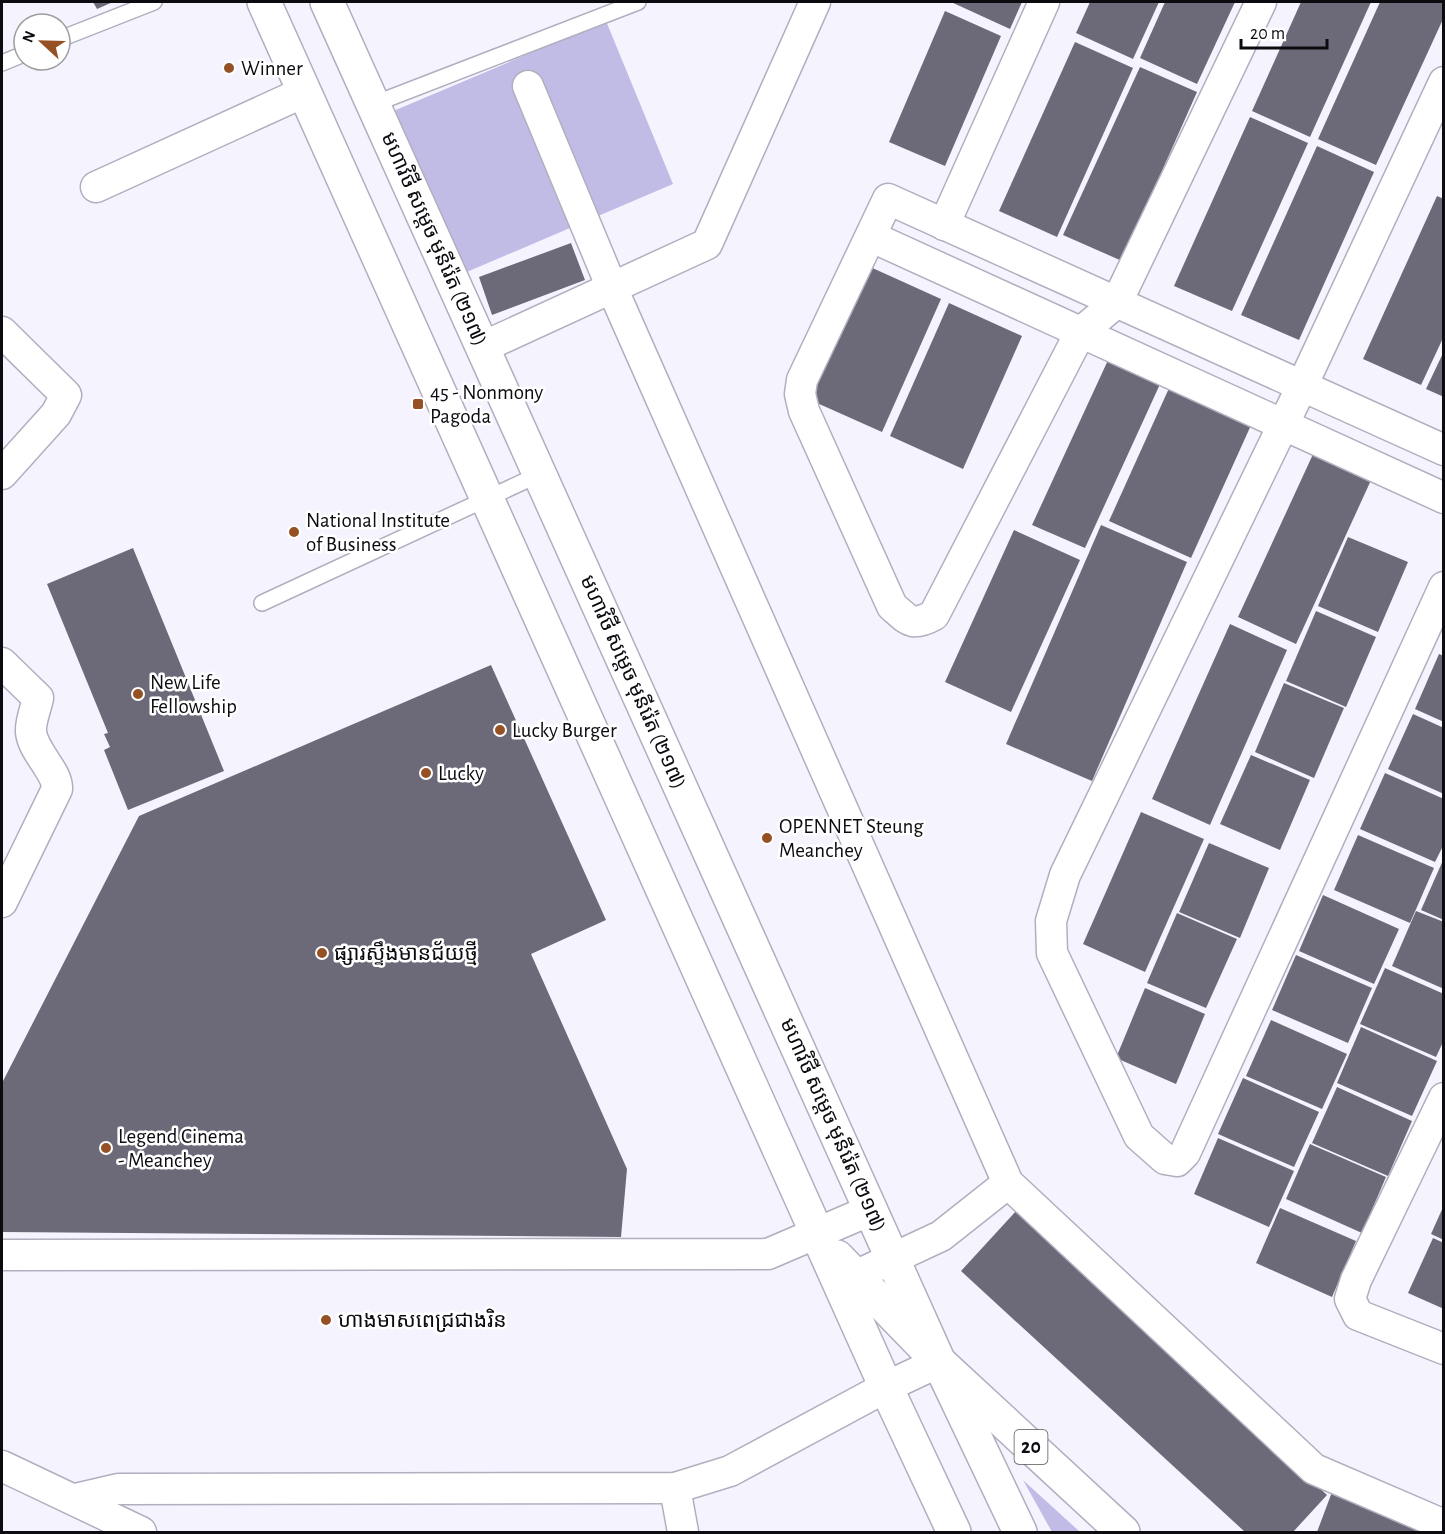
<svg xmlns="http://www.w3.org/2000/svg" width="1445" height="1534" font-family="'Alegreya Sans','Noto Sans Khmer',sans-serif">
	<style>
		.green { fill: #c1bce5 }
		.building { fill: #6c6a79 }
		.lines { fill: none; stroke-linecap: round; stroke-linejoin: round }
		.lane-casing { stroke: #b1afbf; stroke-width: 18 }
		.street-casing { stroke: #b1afbf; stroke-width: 33 }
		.primary-casing { stroke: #b1afbf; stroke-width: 36 }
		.lane { stroke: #fff; stroke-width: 15 }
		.street { stroke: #fff; stroke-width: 30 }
		.primary { stroke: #fff; stroke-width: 33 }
		.poi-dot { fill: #955123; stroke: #fff; stroke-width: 2 }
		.labels { text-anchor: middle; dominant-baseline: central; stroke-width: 5; stroke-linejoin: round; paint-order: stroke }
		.shield { fill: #fff; stroke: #555458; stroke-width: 1.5 }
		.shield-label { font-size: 20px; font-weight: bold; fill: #0c0b10 }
		.poi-label { font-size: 21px; fill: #0c0b10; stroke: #fff; text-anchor: start }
		.street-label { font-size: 21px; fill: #0c0b10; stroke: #fff }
	</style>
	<rect width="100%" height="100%" fill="#f5f4fe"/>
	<g class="green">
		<path d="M606 21 673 184 462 274 391 112Z"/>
		<path d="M1023 1480 1080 1532H1052Z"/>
	</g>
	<g class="building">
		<path d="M93 2H113L97 9Z"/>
		<path d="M951 2H1022L1010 29Z"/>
		<path d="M1090 2H1159L1133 59 1076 33Z"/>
		<path d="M1165 2H1235L1197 84 1140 58Z"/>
		<path d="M1301 2H1371L1310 137 1252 111Z"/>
		<path d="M1380 2H1444V17L1376 165 1318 139Z"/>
		<path d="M945 11 1001 36 945 166 889 142Z"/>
		<path d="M1075 42 1133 68 1057 237 999 211Z"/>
		<path d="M1140 67 1197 92 1122 261 1063 235Z"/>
		<path d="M1250 117 1308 143 1232 311 1174 286Z"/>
		<path d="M1317 146 1374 172 1299 340 1241 315Z"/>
		<path d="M1437 196 1444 199V336L1421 385 1363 359Z"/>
		<path d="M571 243 585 280 492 315 479 277Z"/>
		<path d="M868 266 941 299 882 432 808 399Z"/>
		<path d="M949 303 1022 336 963 469 890 436Z"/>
		<path d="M1444 351V397L1426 389Z"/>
		<path d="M1109 358 1161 382 1085 548 1032 525Z"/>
		<path d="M1170 386 1252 423 1191 558 1109 521Z"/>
		<path d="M1314 452 1372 478 1296 644 1238 617Z"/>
		<path d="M1101 525 1187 562 1092 781 1006 744Z"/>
		<path d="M1014 530 1080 560 1011 712 945 682Z"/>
		<path d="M1348 537 1408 562 1378 632 1318 606Z"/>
		<path d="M133 548 224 771 128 810 104 750 110 747 104 734 108 733 47 584Z"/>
		<path d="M1316 611 1376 637 1346 707 1286 681Z"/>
		<path d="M1230 624 1287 650 1210 825 1152 799Z"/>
		<path d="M1439 654 1444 656V722L1415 709Z"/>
		<path d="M491 665 606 920 531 954 627 1169 621 1237 2 1232V1083L139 816Z"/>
		<path d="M1284 683 1344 708 1314 778 1255 752Z"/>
		<path d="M1413 714 1444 728V794L1388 769Z"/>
		<path d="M1251 755 1310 780 1280 850 1220 824Z"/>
		<path d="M1385 773 1444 799V844L1435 862 1360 829Z"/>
		<path d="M1141 812 1204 839 1145 972 1083 944Z"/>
		<path d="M1358 835 1434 868 1410 923 1334 890Z"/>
		<path d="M1209 843 1269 868 1240 938 1179 912Z"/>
		<path d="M1444 858V920L1421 910Z"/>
		<path d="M1323 895 1399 929 1374 984 1299 951Z"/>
		<path d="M1416 911 1444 922V989L1392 966Z"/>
		<path d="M1177 913 1237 939 1206 1008 1147 983Z"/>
		<path d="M1296 955 1372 988 1348 1043 1272 1010Z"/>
		<path d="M1385 968 1444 994V1040L1436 1057 1360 1024Z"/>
		<path d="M1145 988 1205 1014 1176 1084 1116 1058Z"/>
		<path d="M1271 1020 1347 1054 1322 1109 1246 1076Z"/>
		<path d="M1361 1027 1437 1061 1412 1116 1337 1083Z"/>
		<path d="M1243 1078 1319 1112 1294 1167 1218 1134Z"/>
		<path d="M1337 1087 1412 1121 1388 1176 1312 1143Z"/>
		<path d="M1218 1138 1294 1171 1269 1227 1194 1194Z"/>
		<path d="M1310 1144 1386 1177 1362 1233 1286 1199Z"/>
		<path d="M1444 1205V1240L1431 1234Z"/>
		<path d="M1280 1208 1356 1241 1332 1297 1256 1263Z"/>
		<path d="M1017 1210 1327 1495 1293 1532H1245L961 1271Z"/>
		<path d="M1433 1238 1444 1243V1309L1408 1293Z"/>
		<path d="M1332 1492 1441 1532H1317Z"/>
	</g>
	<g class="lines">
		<g class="lane-casing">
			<g id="lane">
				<path d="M60 39 154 2"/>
				<path d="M2 63 24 54"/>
				<path d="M374 104 638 2"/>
				<path d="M262 603 540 474"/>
			</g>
		</g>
		<g class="street-casing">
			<g id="street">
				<path d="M1261 2 1117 302 1080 333 934 615C912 627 909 621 892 606L804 411 800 394 802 380 888 199 1444 450"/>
				<path d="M1444 82 1302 386 1065 875 1051 921 1052 953 1139 1136 1165 1159 1177 1161 1185 1153 1444 587"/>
				<path d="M528 86 612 288 1008 1183 1314 1469 1444 1525"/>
				<path d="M96 187 304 92"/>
				<path d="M944 225 1044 2"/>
				<path d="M872 237 1444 498"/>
				<path d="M2 332 66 395 56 414 2 474"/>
				<path d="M483 347 707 244 815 2"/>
				<path d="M2 663 38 698C36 708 30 722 31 732 33 752 58 772 57 789L2 902"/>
				<path d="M1444 1098 1356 1280 1350 1299 1358 1315 1444 1349"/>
				<path d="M2 1255 768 1254 871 1210"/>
				<path d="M840 1283 941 1236 1008 1183"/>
				<path d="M2 1466 141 1532"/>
				<path d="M675 1488 683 1532"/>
				<path d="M75 1499 118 1489 675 1488 730 1471 886 1387 939 1362"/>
			</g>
		</g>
		<g class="primary-casing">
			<g id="primary">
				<path d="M264 2 886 1387 954 1532"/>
				<path d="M327 2 939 1362 1020 1532"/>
				<path d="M837 1257 939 1362 1123 1532"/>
			</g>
		</g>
		<use href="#lane" class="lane"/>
		<use href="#street" class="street"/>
		<use href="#primary" class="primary"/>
	</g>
	<g class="poi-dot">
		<circle cx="229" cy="68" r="6"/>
		<rect x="412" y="398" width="12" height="12" rx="3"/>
		<circle cx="294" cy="532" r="6"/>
		<circle cx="138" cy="694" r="6"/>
		<circle cx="500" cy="730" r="6"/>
		<circle cx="426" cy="773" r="6"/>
		<circle cx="767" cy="838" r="6"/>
		<circle cx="322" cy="953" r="6"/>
		<circle cx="106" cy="1148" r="6"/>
		<circle cx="326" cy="1320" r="6"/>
	</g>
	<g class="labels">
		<rect class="shield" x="1014.5" y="1430" width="33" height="34" rx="4.5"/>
		<g class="shield-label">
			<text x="1031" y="1447">20</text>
		</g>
		<g class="poi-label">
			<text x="241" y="68">Winner</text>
			<text x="430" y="392">45 - Nonmony<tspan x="430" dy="24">Pagoda</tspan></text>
			<text x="306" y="520">National Institute<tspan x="306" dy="24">of Business</tspan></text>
			<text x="150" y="682">New Life<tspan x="150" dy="24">Fellowship</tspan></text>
			<text x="512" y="730">Lucky Burger</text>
			<text x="438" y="773">Lucky</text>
			<text x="779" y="826">OPENNET Steung<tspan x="779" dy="24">Meanchey</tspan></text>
			<text x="334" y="953">ផ្សារស្ទឹងមានជ័យថ្មី</text>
			<text x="118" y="1136">Legend Cinema<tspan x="118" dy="24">- Meanchey</tspan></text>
			<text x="338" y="1320">ហាងមាសពេជ្រជាងរិន</text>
		</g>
		<g class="street-label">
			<text transform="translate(434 239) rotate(66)">មហាវិថី សម្តេច មុនីរ៉េត (២១៧)</text>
			<text transform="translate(633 682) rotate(66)">មហាវិថី សម្តេច មុនីរ៉េត (២១៧)</text>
			<text transform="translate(833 1125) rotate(66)">មហាវិថី សម្តេច មុនីរ៉េត (២១៧)</text>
		</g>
	</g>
	<rect width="1445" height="1534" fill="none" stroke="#0c0b10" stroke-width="6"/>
	<g transform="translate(42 42) rotate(292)"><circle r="28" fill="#ffffff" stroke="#9e9d9f" stroke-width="1.5"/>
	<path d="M0-4.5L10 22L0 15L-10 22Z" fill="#955123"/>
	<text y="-9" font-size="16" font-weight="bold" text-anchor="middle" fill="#0c0b10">N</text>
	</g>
	<path d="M1241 39v9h86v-9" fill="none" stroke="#0c0b10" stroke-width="3"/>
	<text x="1250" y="39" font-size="18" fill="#0c0b10" stroke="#ffffff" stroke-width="4.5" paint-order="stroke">20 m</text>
</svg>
